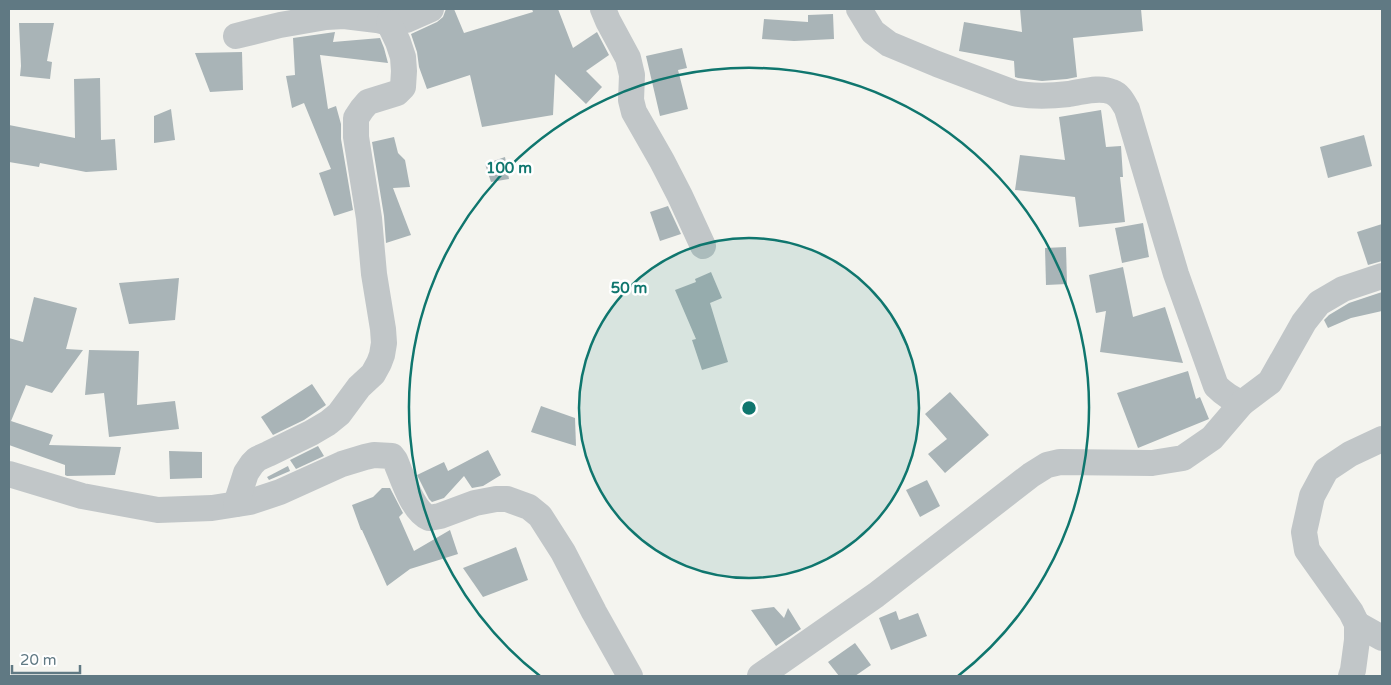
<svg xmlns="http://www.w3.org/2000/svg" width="1391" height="685" font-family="'Varela Round',sans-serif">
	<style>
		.building { fill: #a9b4b7 }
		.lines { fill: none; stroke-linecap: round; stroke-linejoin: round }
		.minor { stroke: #c1c6c8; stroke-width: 26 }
		.ring { fill: none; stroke: #0f766e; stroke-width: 2.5 }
		.centre { fill: #0f766e; stroke: #fff; stroke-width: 2.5 }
		.ring-label { font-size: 15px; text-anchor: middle; font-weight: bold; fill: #0f766e; stroke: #fff; stroke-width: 5; stroke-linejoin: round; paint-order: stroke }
	</style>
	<rect width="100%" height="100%" fill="#f4f4ef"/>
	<g class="building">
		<path d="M446 9H454L464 33 533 12 532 9H558L573 48 597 32 609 55 586 71 602 87 586 104 555 74 553 115 482 127 470 75 427 89 419 67 417 52 411 34 437 22 443 17Z"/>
		<path d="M1020 9H1141L1143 31 1073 38 1077 77 1067 79 1042 81 1018 78 1015 77 1014 61 959 51 964 22 1022 32Z"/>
		<path d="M833 14 834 39 794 41 762 39 764 19 808 22V15Z"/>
		<path d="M19 23H54L47 61 52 62 50 79 20 76 21 66Z"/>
		<path d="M335 32 333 42 380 38 384 48 388 63 320 55 328 109 336 106 341 124V139L353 210 334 216 319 173 331 169 304 103 292 108 286 76 295 75 293 38Z"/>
		<path d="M682 48 687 68 678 70 688 109 660 116 646 56Z"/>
		<path d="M242 52 243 90 210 92 195 53Z"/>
		<path d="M100 78 101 140 115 139 117 170 86 172 40 163 39 167 9 162V125L75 138 74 79Z"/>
		<path d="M171 109 175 140 154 143V116Z"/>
		<path d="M1101 110 1106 147 1121 146 1123 177H1120L1125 222 1079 227 1075 197 1015 190 1020 155 1065 160 1059 117Z"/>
		<path d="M1364 135 1372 166 1328 178 1320 147Z"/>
		<path d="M394 137 398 153 405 160 410 187 393 188 411 235 386 243 384 216 372 142Z"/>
		<path d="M505 157 509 179 491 182 485 164Z"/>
		<path d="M668 206 681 234 660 241 650 212Z"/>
		<path d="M1143 223 1149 257 1122 263 1115 228Z"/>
		<path d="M1382 224V261L1368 265 1357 232Z"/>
		<path d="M1066 247 1067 284 1046 285 1045 248Z"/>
		<path d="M1123 267 1133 317 1165 307 1183 363 1100 352 1106 311 1096 313 1089 275Z"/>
		<path d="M711 272 722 298 710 303 728 362 702 370 692 340 696 339 675 290 696 282 695 279Z"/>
		<path d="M179 278 175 320 129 324 119 283Z"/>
		<path d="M1382 292V311L1351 318 1328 328 1324 320 1329 315 1349 303Z"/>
		<path d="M34 297 77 308 66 349 83 350 52 393 26 385 11 421 53 435 49 445 121 447 115 475 67 476 65 475V465L9 445V338L23 342Z"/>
		<path d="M89 350 139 351 137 405 175 401 179 429 109 437 104 393 85 395Z"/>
		<path d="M1188 371 1196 399 1200 397 1209 419 1138 448 1117 393Z"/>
		<path d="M312 384 326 405 304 420 273 435 261 417Z"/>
		<path d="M950 392 989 435 945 473 928 454 947 439 925 414Z"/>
		<path d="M541 406 575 418 576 446 531 432Z"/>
		<path d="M318 446 324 456 296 469 290 460Z"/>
		<path d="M488 450 501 475 483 486 472 488 464 476 444 498 432 502 429 499 417 475 444 462 448 471Z"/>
		<path d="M169 451 202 452V478L170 479Z"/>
		<path d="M288 466 290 471 269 480 267 477Z"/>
		<path d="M927 480 940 506 920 517 906 490Z"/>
		<path d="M382 488H390L403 513 399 517 414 551 450 530 458 554 410 569 387 586 362 530H361L352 505 373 497Z"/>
		<path d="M516 547 528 580 483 597 463 568Z"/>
		<path d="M774 607 784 618 788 608 801 629 776 646 751 610Z"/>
		<path d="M896 611 899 620 918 613 927 636 891 650 879 618Z"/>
		<path d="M855 643 871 665 855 676H839L828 662Z"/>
	</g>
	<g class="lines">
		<g class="minor">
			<path d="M603 9 608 21 628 58 632 75 631 100 634 112 662 161 680 196 703 246"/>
			<path d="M859 9 873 32 889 44 937 64 1014 93C1032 97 1051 96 1069 94 1083 92 1099 86 1112 92 1120 95 1123 102 1127 109L1176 274 1216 386C1224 394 1231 399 1242 403"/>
			<path d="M236 36 280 25 326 17 344 16 377 20 389 23 406 20 431 9"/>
			<path d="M9 474 82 496 158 510 212 508 250 502 280 492 342 464 365 457 374 455 392 456 395 460C402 476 412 511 429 518L440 516 475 503 496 499H507L529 507 540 516 563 552 594 612 630 676"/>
			<path d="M236 504 246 473 252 464 257 459 268 454 311 433 328 423 339 414 359 387 373 374 379 363 382 355 384 343 383 329 374 274 369 218 356 137V118L362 109 368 102 397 93 403 87 404 71 403 57 398 42 389 23"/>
			<path d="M1357 624 1382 638"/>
			<path d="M760 676 876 595 1031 475 1047 465 1060 462 1152 463 1183 458 1212 438 1242 403 1270 382 1304 322 1319 303 1343 289 1382 276"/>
			<path d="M1351 676 1353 670 1357 640V624L1351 612 1307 550 1304 532 1312 496 1326 470 1350 454 1382 439"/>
		</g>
	</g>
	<circle cx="749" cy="408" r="170" fill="#0f766e" fill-opacity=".12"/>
	<g class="ring">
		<circle cx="749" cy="408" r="170"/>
		<path d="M540 676A340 340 0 1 1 958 676"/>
	</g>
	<circle cx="749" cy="408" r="8" class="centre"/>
	<g class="ring-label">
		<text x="509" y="173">100 m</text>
		<text x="629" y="293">50 m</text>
	</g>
	<rect width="1391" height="685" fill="none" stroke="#607983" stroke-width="20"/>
	<path d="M12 665v8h68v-8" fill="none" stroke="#607983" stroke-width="2.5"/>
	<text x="20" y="665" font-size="15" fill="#607983" stroke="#ffffff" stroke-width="4" paint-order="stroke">20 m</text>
</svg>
